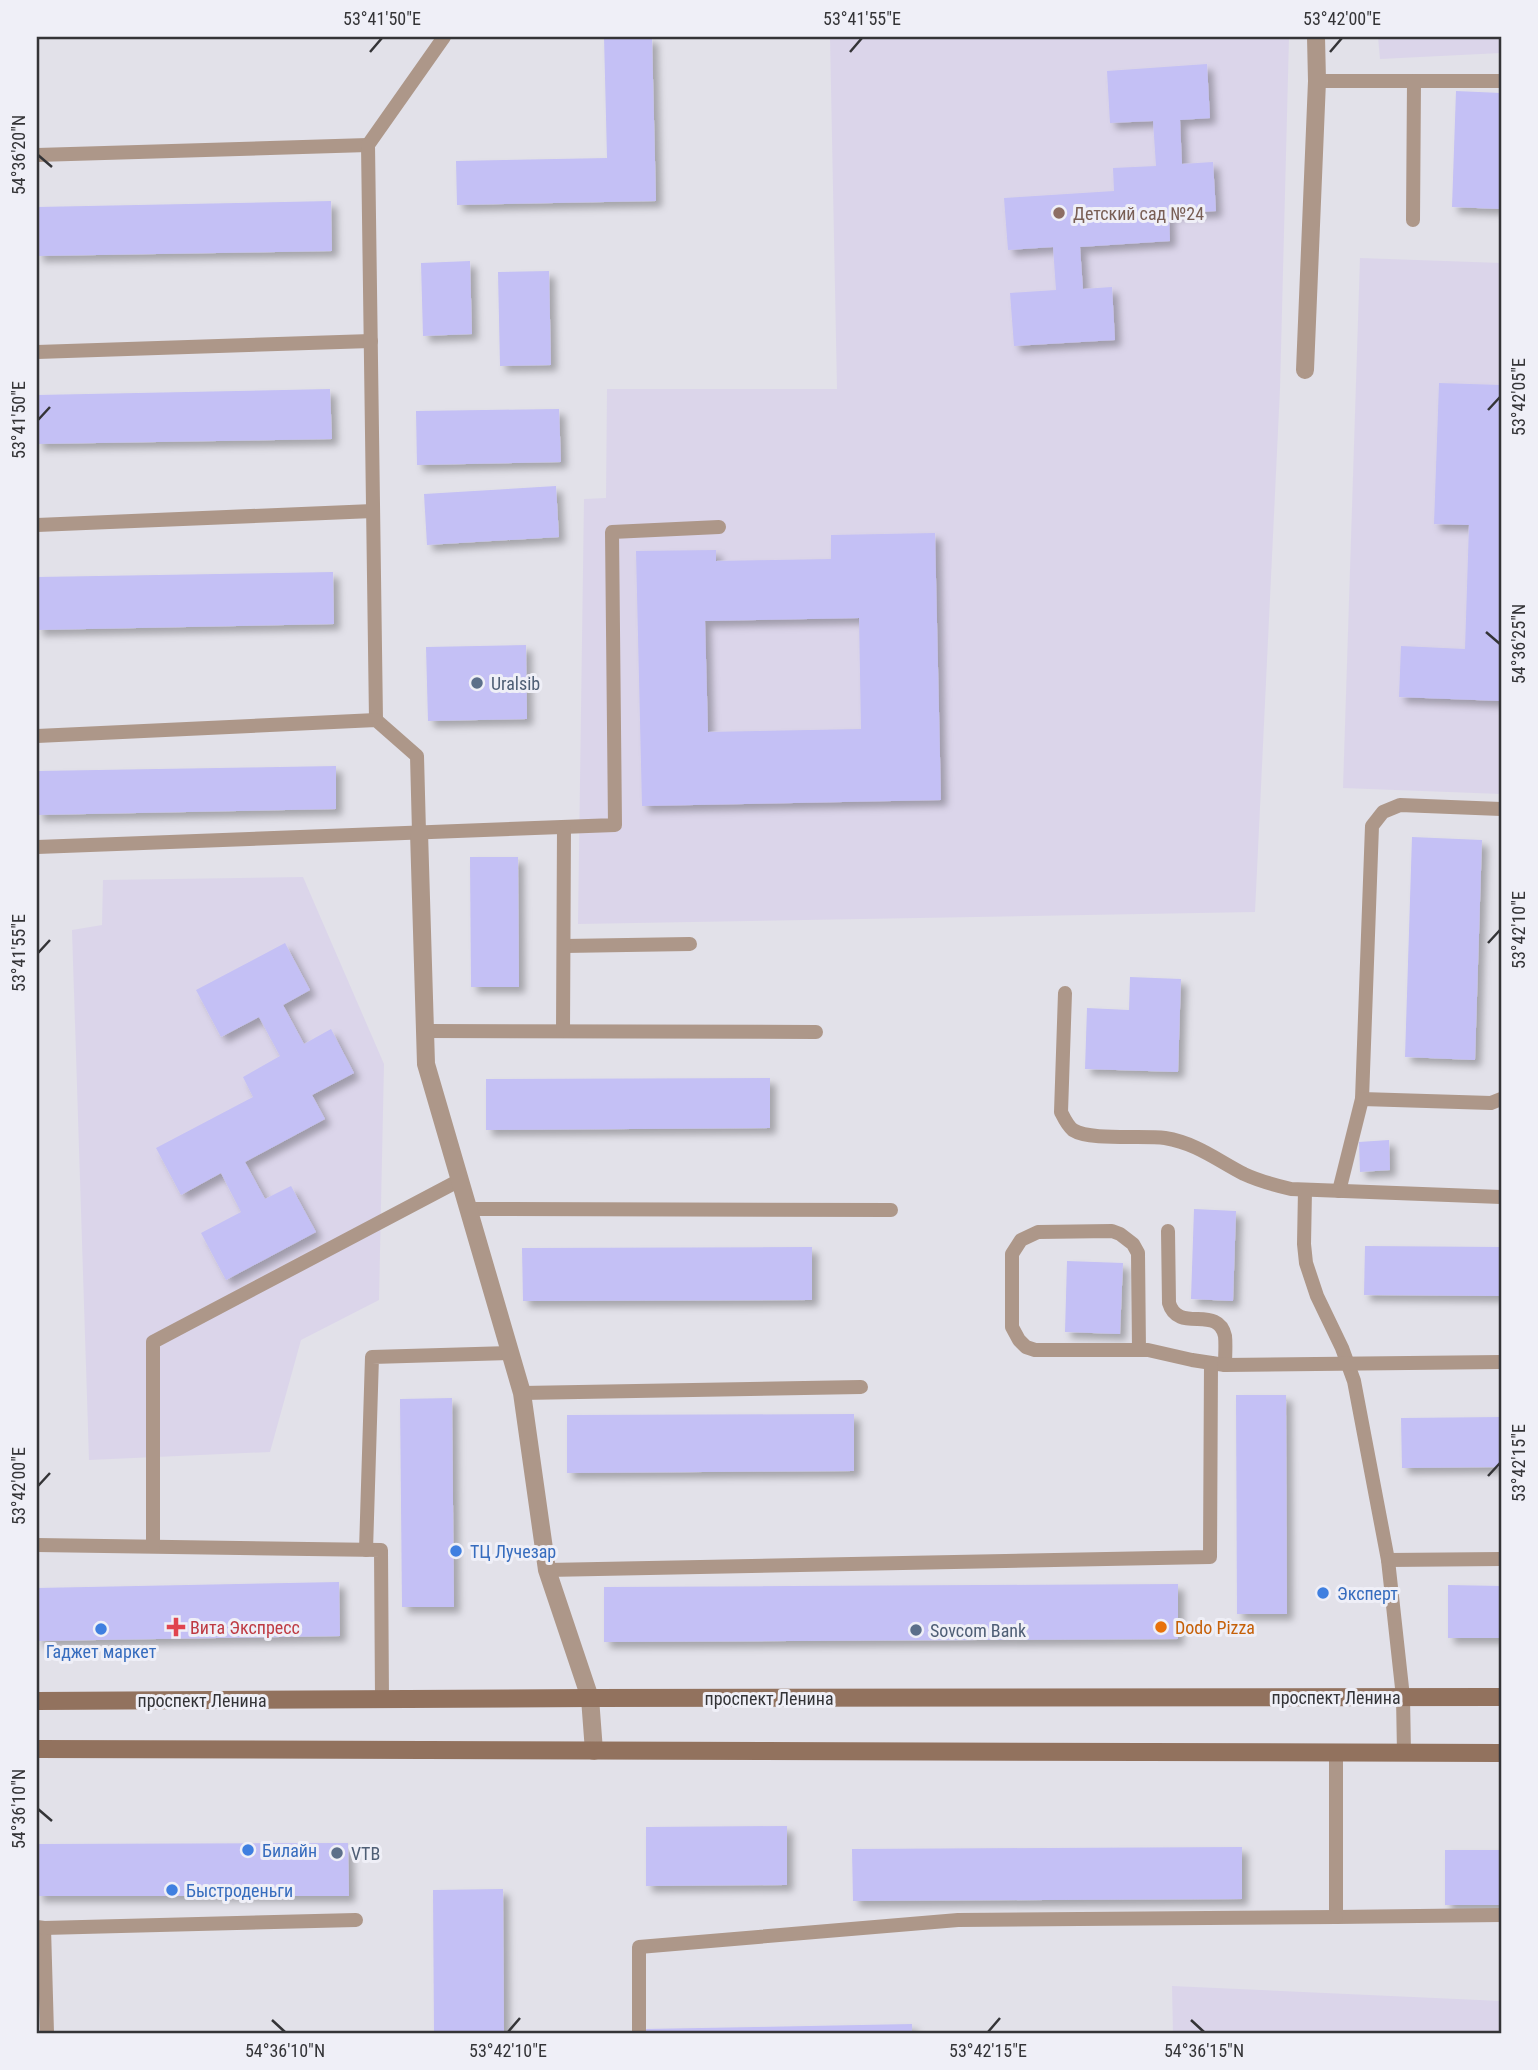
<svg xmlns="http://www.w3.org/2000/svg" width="1538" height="2070" font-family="'Roboto Condensed',sans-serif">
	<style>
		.education { fill: #dbd5ea }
		.building { fill: #c4c0f5; fill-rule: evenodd; filter: url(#shadow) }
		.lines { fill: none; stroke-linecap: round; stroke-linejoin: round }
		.lane { stroke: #ad9789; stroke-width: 14 }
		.street { stroke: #ad9789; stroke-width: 18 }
		.secondary { stroke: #92725e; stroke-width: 18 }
		.ticks { fill: none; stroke: #343437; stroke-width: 2.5 }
		.education-dot { fill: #8d6e63; stroke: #efeff7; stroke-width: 2.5 }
		.service-dot { fill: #5c6f8a; stroke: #efeff7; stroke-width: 2.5 }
		.shop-dot { fill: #3f7fe0; stroke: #efeff7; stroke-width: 2.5 }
		.health-dot { fill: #e0444e; stroke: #efeff7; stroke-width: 2.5 }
		.food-dot { fill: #e8710a; stroke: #efeff7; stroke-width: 2.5 }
		.labels { text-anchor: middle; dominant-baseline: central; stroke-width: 6; stroke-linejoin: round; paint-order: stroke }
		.education-label { font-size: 18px; fill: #785e54; stroke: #efeff7; text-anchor: start }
		.service-label { font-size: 18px; fill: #4e5e75; stroke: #efeff7; text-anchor: start }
		.shop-label { font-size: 18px; fill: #366cbe; stroke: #efeff7; text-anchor: start }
		.health-label { font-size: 18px; fill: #be3a42; stroke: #efeff7; text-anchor: start }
		.food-label { font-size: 18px; fill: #c56008; stroke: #efeff7; text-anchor: start }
		.street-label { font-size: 18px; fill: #343437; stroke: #efeff7 }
		.neatline { fill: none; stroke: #343437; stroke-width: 2.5 }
		.ticks-label { font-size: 18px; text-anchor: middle; fill: #343437 }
	</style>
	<defs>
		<filter id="shadow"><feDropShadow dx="6" dy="6" stdDeviation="3.5" flood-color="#0004"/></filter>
	</defs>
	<rect width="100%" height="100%" fill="#e2e1e9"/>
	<g class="education">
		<path d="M830 37H1289L1280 389 1255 912 578 924 584 499 606 498 607 389H837Z"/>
		<path d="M1378 37H1501V53L1380 59Z"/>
		<path d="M1360 258 1501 263V794L1343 788Z"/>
		<path d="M303 877 384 1064 379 1300 301 1340 270 1452 89 1460 72 930 102 925 103 880Z"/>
		<path d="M1172 1986 1501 2001V2033H1173Z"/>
	</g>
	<g class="building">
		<path d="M604 37H652L656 201 457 205 456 161 607 158Z"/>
		<path d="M1207 64 1210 118 1180 120 1182 164 1213 162 1216 211 1169 214 1170 241 1080 247 1083 289 1112 287 1115 340 1014 346 1010 293 1056 290 1053 247 1008 250 1004 198 1114 191 1113 168 1156 166 1153 121 1110 123 1107 71Z"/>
		<path d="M1456 91 1501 93V209L1452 207Z"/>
		<path d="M331 201 332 251 37 256V207Z"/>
		<path d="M470 261 472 334 423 336 421 263Z"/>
		<path d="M549 271 551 365 500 366 498 272Z"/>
		<path d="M1439 383 1501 385V701L1399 697 1401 646 1465 649 1469 525 1434 524Z"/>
		<path d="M330 389 332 439 37 444V395Z"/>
		<path d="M559 409 561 462 417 465 416 411Z"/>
		<path d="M556 486 559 537 427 545 424 494Z"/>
		<path d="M935 533 941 800 642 806 636 551 716 550V561L831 559V535ZM859 618 861 729 708 732 705 621Z"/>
		<path d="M333 572 334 624 37 630V577Z"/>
		<path d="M526 645 527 719 428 721 426 647Z"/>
		<path d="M336 766V809L37 815V771Z"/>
		<path d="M1412 837 1482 840 1475 1060 1405 1057Z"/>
		<path d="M470 857H518L519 987H471Z"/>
		<path d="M285 943 310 990 283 1005 304 1044 331 1029 354 1073 312 1095 325 1119 245 1162 265 1199 291 1186 316 1232 226 1280 201 1233 241 1212 221 1173 181 1195 156 1148 253 1097 243 1077 280 1056 259 1017 221 1037 196 990Z"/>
		<path d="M1130 977 1181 979 1178 1072 1085 1069 1087 1008 1129 1010Z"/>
		<path d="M770 1078V1128L486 1130V1079Z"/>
		<path d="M1389 1140 1390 1170 1360 1172 1359 1142Z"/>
		<path d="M1194 1209 1236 1211 1233 1301 1191 1299Z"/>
		<path d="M1365 1246 1501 1247V1296L1364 1295Z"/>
		<path d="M812 1247V1300L523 1301 522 1248Z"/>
		<path d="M1067 1261 1123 1263 1120 1334 1065 1332Z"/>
		<path d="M1236 1395H1286L1287 1614H1237Z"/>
		<path d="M452 1398 454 1607H402L400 1399Z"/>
		<path d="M854 1414V1471L567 1473V1415Z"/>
		<path d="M1501 1417V1467L1402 1468 1401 1418Z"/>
		<path d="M339 1582 340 1636 37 1641V1588Z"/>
		<path d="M1178 1584V1639L604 1642V1587Z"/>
		<path d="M1448 1585 1501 1586V1638H1448Z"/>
		<path d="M787 1826V1885L646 1886V1827Z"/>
		<path d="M348 1843 349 1896H37V1844Z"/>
		<path d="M1242 1847V1899L853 1901 852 1849Z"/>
		<rect x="1445" y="1850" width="56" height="55"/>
		<path d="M503 1889 504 2033H434L433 1890Z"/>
		<path d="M912 2024V2033H644V2029Z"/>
	</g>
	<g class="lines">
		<g class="lane">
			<path d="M1317 81H1501"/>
			<path d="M37 155 368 145"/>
			<path d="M1413 220 1414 81"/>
			<path d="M37 352 371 341"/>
			<path d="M37 525 373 511"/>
			<path d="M376 720 368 145 444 37"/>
			<path d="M37 736 376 720 417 756 419 832"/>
			<path d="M1501 809 1400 805 1383 812 1372 826 1362 1099 1491 1103 1501 1099"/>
			<path d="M37 847 615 825 612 532 719 527"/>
			<path d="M564 946 690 944"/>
			<path d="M1065 993 1061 1112C1064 1118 1067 1125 1073 1130 1090 1141 1143 1135 1165 1138 1196 1143 1217 1160 1244 1174 1259 1181 1274 1185 1291 1189L1501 1197"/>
			<path d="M425 1031 816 1032"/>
			<path d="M563 1031 564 827"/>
			<path d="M1305 1190 1304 1244 1306 1263 1317 1296 1342 1348 1354 1381 1388 1560 1403 1697 1404 1753"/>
			<path d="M1339 1191 1362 1099"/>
			<path d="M468 1209 891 1210"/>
			<path d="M1168 1231 1169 1303C1178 1334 1218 1304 1225 1336 1226 1345 1225 1356 1225 1365"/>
			<path d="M1139 1350 1138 1253 1133 1244 1120 1234 1112 1231 1038 1232 1021 1240 1012 1254V1327L1019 1340 1026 1347 1035 1350H1148L1192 1360 1225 1365 1501 1362"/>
			<path d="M522 1393 861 1387"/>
			<path d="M37 1545 381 1550 382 1699"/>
			<path d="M153 1546V1342L460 1180"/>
			<path d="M366 1550 372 1357 510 1353"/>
			<path d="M1388 1560 1501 1559"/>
			<path d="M547 1570 1210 1557 1211 1363"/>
			<path d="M1336 1753V1917L1501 1915"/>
			<path d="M37 1927 44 1928 47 2033"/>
			<path d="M44 1928 356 1920"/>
			<path d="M639 2033V1947L958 1920 1336 1917"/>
		</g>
		<g class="street">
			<path d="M1305 370 1317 81 1316 37"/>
			<path d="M419 832 426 1064 522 1393 547 1570 590 1698 594 1751"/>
		</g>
		<g class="secondary">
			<path d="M37 1701 590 1698 1501 1697"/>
			<path d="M37 1749 1501 1753"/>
		</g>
	</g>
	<path class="ticks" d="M370 52 382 38M850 52 862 38M1330 52 1342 38M38 155 52 167M1488 410 1500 397M38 420 50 407M1486 632 1500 644M1488 943 1500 930M38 953 50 940M1488 1476 1500 1463M38 1486 50 1473M38 1809 52 1821M272 2020 285 2032M1191 2020 1204 2032M508 2032 520 2018M988 2032 1000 2018"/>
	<circle class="education-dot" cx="1059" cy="213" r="7"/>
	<g class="service-dot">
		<circle cx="477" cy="683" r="7"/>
		<circle cx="916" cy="1630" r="7"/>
		<circle cx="337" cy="1853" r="7"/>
	</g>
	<g class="shop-dot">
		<circle cx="456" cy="1551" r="7"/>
		<circle cx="1323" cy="1593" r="7"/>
		<circle cx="101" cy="1629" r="7"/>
		<circle cx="248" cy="1850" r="7"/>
		<circle cx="172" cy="1890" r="7"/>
	</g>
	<path class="health-dot" d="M172.5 1616.5h7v7h7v7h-7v7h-7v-7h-7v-7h7z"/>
	<circle class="food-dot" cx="1161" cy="1627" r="7"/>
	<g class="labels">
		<g class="education-label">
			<text x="1073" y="213">Детский сад №24</text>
		</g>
		<g class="service-label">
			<text x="491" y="683">Uralsib</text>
			<text x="930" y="1630">Sovcom Bank</text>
			<text x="351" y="1853">VTB</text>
		</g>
		<g class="shop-label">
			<text x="470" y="1551">ТЦ Лучезар</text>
			<text x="1337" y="1593">Эксперт</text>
			<text x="101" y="1651" text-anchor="middle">Гаджет маркет</text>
			<text x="262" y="1850">Билайн</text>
			<text x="186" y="1890">Быстроденьги</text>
		</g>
		<g class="health-label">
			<text x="190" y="1627">Вита Экспресс</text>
		</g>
		<g class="food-label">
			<text x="1175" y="1627">Dodo Pizza</text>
		</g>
		<g class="street-label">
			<text x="1336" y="1697">проспект Ленина</text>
			<text x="769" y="1698">проспект Ленина</text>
			<text x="202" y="1700">проспект Ленина</text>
		</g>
	</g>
	<rect width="1538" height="2070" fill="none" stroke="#efeff7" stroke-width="77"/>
	<rect x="38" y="38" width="1462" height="1994" class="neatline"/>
	<g class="ticks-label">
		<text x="382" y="25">53°41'50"E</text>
		<text x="862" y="25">53°41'55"E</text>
		<text x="1342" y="25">53°42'00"E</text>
		<text transform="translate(19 155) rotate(-90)" y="6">54°36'20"N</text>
		<text transform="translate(1519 397) rotate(-90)" y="6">53°42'05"E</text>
		<text transform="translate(19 420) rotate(-90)" y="6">53°41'50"E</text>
		<text transform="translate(1519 644) rotate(-90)" y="6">54°36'25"N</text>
		<text transform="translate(1519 930) rotate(-90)" y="6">53°42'10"E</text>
		<text transform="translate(19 953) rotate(-90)" y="6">53°41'55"E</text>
		<text transform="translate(1519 1463) rotate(-90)" y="6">53°42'15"E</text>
		<text transform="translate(19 1486) rotate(-90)" y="6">53°42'00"E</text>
		<text transform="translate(19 1809) rotate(-90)" y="6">54°36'10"N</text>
		<text x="285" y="2057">54°36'10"N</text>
		<text x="508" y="2057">53°42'10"E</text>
		<text x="988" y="2057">53°42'15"E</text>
		<text x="1204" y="2057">54°36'15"N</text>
	</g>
</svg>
